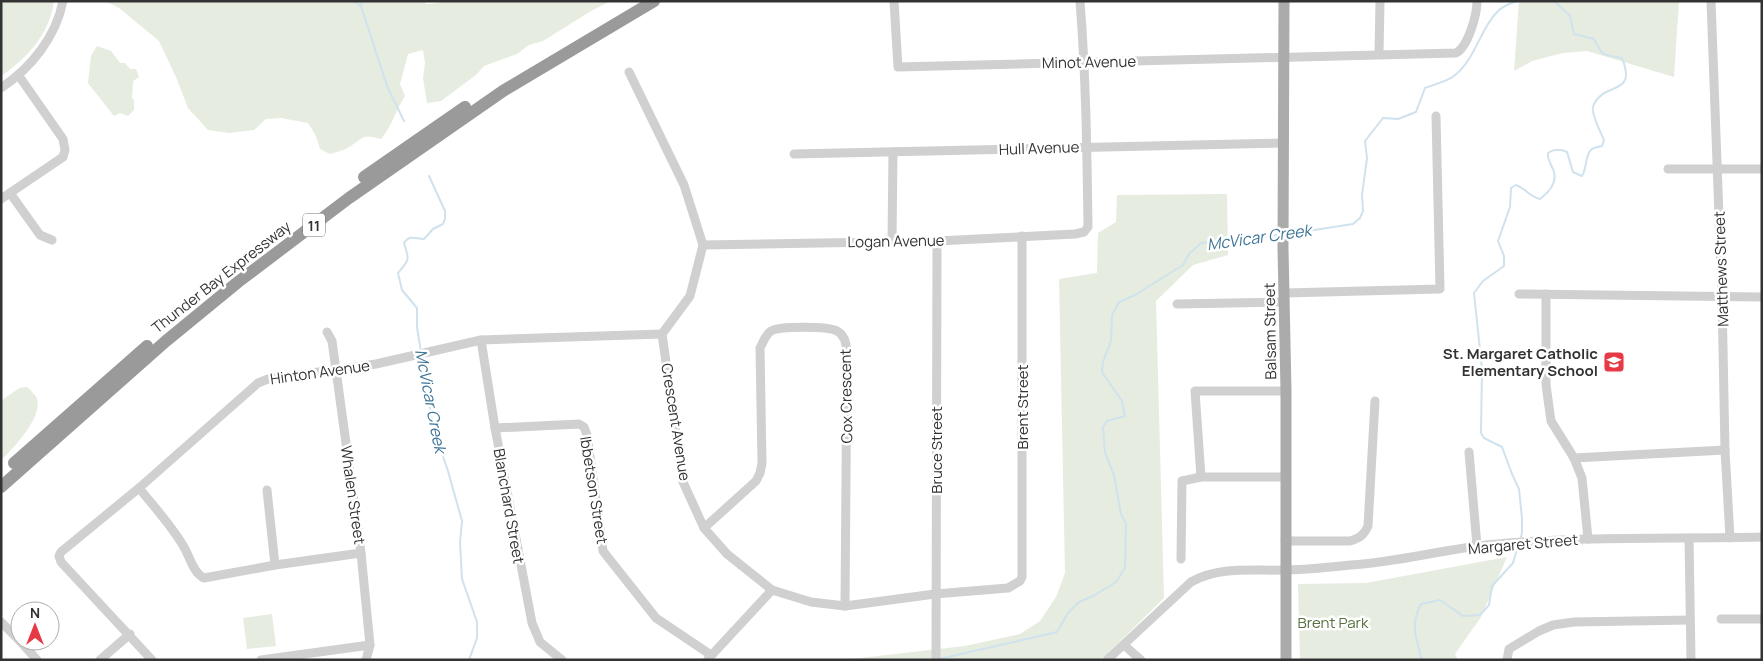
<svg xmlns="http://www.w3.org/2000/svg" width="1763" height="661" font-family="Manrope,sans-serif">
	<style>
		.green { fill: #e6ecdf }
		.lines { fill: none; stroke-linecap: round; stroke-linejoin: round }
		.stream { stroke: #cfe2ee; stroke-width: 2 }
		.minor { stroke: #d0d0d0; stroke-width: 9 }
		.major { stroke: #ababab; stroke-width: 11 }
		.highway { stroke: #9a9a9a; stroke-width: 12 }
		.labels { text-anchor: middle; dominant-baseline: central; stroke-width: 5; stroke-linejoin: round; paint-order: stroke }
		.shield { fill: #fff; stroke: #707070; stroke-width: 1 }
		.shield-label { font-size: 14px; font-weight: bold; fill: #333 }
		.street-label { font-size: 15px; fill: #333; stroke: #fff }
		.poi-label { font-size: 15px; font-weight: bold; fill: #333; stroke: #fff; text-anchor: end }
		.park-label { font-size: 15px; fill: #56703f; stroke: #fff }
		.water-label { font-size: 16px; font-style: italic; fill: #3f7597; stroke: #fff }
	</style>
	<rect width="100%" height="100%" fill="#fff"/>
	<g class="green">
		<path d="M1 1H54C49 35 28 57 1 76Z"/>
		<path d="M105 1H424L426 4 438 3 442 1H611L591 11 543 41 529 45 517 54 484 66 476 75 441 101 427 103 423 78 425 63 423 50 408 54 400 84 405 96C396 110 392 126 381 139 361 133 364 138 349 147 343 151 336 152 330 154L320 149 316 136 308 123 281 118 266 119 254 130 229 133 208 130 188 108 176 77 159 41 119 8Z"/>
		<path d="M1519 1H1679L1674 77 1587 51 1563 53 1532 61 1514 71Z"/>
		<path d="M97 46 111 51 120 63H125L130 69H136L139 77 133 81 132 98 134 100V110L128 116 120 113 114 116 88 83 91 56Z"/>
		<path d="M1227 194 1228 255 1193 265 1156 301 1164 598 1105 656 1099 660H843L965 646 1020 634 1040 621 1056 597 1065 573 1059 279 1097 273 1098 233 1116 222 1117 195Z"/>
		<path d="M27 387C30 390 36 395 37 399 43 417 13 449 1 460V401L19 388Z"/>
		<path d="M1507 557 1481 617 1455 654 1458 660H1300L1298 584 1366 583Z"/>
		<path d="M272 614 276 646 247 649 243 618Z"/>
	</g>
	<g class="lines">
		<g class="stream">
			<path d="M353 1 361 6"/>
			<path d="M362 1 361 6 387 86 404 121"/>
			<path d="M1288 234 1353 224 1360 218 1363 211 1362 195 1367 158 1365 141 1383 118 1398 119 1416 112 1425 88C1435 84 1446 82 1454 76 1476 59 1480 28 1499 10 1504 6 1511 3 1517 1"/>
			<path d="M421 352 417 327V308L402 290 398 273C409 260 410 261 404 243 410 234 416 239 424 239L433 229 443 224 445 219V211L429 176"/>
			<path d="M422 356 433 427 448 471 462 521 460 542 462 579 477 622V638L469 660"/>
			<path d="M1520 540 1522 533V518L1519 489 1512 474 1502 447 1484 438 1481 433 1482 369 1474 293 1483 281 1504 266V256L1498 241 1510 207 1511 188 1516 185C1527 189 1528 196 1540 199 1548 193 1557 183 1554 172 1552 165 1547 160 1548 153 1553 149 1561 149 1567 152L1573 172 1582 176C1587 169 1585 155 1591 150 1593 147 1599 147 1602 146L1604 140C1601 133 1591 114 1593 107 1602 80 1638 98 1622 58 1603 54 1604 59 1594 39L1574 34 1570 16 1554 1"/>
			<path d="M939 659 1057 632 1068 613 1079 602 1095 595 1116 582 1125 568 1126 524 1121 514 1114 475 1105 453 1103 427 1107 421 1125 416 1122 401 1102 372 1103 362 1111 341 1112 315 1119 302 1135 295 1183 265 1189 254 1201 243 1278 235"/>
			<path d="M1422 660C1416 639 1410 624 1421 604L1440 600 1463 616 1480 615 1489 605 1492 586 1513 563 1518 545"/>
		</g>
		<g class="minor">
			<path d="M894 1 898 67 1456 53C1468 47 1477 15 1477 1"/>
			<path d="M1711 1 1722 297 1725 450 1730 538"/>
			<path d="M1379 54 1380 1"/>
			<path d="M629 72 684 185 703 245"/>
			<path d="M1 88C31 68 56 37 63 1"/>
			<path d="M794 154 1284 143"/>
			<path d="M1668 169H1762"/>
			<path d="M10 193 40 235 52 240"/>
			<path d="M1 199 63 157 65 150 63 139 19 76"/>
			<path d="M892 241 893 152"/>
			<path d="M703 245 690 296 662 334 683 482 704 528 727 554 772 590 811 602 845 606 935 594 1008 588 1020 581 1022 577V236"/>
			<path d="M703 245 937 241 1075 234 1084 232 1088 227C1087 152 1086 77 1080 1"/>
			<path d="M1285 293 1440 289 1436 116"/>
			<path d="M1519 294 1762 297"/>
			<path d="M1546 294V385L1551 421 1574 458 1582 478 1588 539"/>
			<path d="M1177 304 1285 302"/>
			<path d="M327 332 332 341 336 370 361 553 370 645 366 660"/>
			<path d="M481 340 495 428 532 623 540 642 562 660"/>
			<path d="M495 428 579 424 584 427 587 435 603 551 656 618 711 655"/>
			<path d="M1469 452 1477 546"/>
			<path d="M1574 458 1725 450"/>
			<path d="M1201 477 1195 391H1286"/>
			<path d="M139 488C155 508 173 527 185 549 190 558 194 574 204 578L275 565 361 553"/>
			<path d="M267 490 275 565"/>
			<path d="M704 528 756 481 760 473 762 463 760 348C763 343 765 335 771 331 779 326 828 326 837 331 845 335 846 344 847 351L845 606"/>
			<path d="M1689 538 1691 660"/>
			<path d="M1285 541H1350C1360 538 1364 535 1368 526L1375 401"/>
			<path d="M1181 559 1182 481 1201 477H1285"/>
			<path d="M1721 619H1762"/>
			<path d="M1 622 20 641"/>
			<path d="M20 641 37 660"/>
			<path d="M1124 645 1141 660"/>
			<path d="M708 659 772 590"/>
			<path d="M100 660 130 634"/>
			<path d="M152 660 61 562 59 556 61 552 139 488 258 383 268 379 376 364 481 340 662 334"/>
			<path d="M261 660 370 645"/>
			<path d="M936 660 937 241"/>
			<path d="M1107 660 1191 582C1219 566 1252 571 1283 570 1306 570 1328 567 1351 565 1400 562 1448 548 1497 544 1585 536 1674 539 1762 537"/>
			<path d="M1507 660 1509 649 1539 631 1553 625 1574 622 1690 620"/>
		</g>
		<path class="major" d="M1284 1 1283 248 1286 391V660"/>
		<g class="highway">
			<path d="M364 177 465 107"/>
			<path d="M14 463 147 346"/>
			<path d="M1 487 166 341 238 282 349 198 503 91 654 1"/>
		</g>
	</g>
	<defs>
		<g id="school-square" transform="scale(1.125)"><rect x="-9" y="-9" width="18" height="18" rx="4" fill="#e63946" stroke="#fff"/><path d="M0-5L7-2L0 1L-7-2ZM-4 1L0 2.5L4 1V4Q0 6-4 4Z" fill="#fff"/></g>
	</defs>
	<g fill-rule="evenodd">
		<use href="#school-square" x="1614" y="362"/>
	</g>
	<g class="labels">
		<rect class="shield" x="303" y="213.5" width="22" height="23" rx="4"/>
		<g class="shield-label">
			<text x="314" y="225">11</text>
		</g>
		<g class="street-label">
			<text transform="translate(1089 62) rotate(-1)">Minot Avenue</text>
			<text transform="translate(1039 148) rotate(-2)">Hull Avenue</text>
			<text transform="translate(896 241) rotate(-1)">Logan Avenue</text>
			<text transform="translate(1721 269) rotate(-92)">Matthews Street</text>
			<text transform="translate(221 277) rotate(-38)">Thunder Bay Expressway</text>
			<text transform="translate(1270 331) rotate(-91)">Balsam Street</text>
			<text transform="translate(320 372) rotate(-8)">Hinton Avenue</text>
			<text transform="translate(846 396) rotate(-91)">Cox Crescent</text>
			<text transform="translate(1022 407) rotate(-90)">Brent Street</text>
			<text transform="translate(676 422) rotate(81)">Crescent Avenue</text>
			<text transform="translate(936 450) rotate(-90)">Bruce Street</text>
			<text transform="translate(594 490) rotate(81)">Ibbetson Street</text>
			<text transform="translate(353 495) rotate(82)">Whalen Street</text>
			<text transform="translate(509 506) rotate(80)">Blanchard Street</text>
			<text transform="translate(1523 544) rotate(-5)">Margaret Street</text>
		</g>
		<g class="poi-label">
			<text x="1598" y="353">St. Margaret Catholic<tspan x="1598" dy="17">Elementary School</tspan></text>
		</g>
		<g class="park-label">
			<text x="1333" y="622">Brent Park</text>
		</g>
		<g class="water-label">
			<text transform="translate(1259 237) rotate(-8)">McVicar Creek</text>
			<text transform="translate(431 401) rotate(79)">McVicar Creek</text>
		</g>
	</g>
	<rect width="1763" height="661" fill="none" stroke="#333333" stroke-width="5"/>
	<g transform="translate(35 626)"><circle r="24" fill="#ffffff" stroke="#adadad"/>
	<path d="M0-4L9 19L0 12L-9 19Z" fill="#e63946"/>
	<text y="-8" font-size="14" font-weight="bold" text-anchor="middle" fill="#333333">N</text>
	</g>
</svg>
